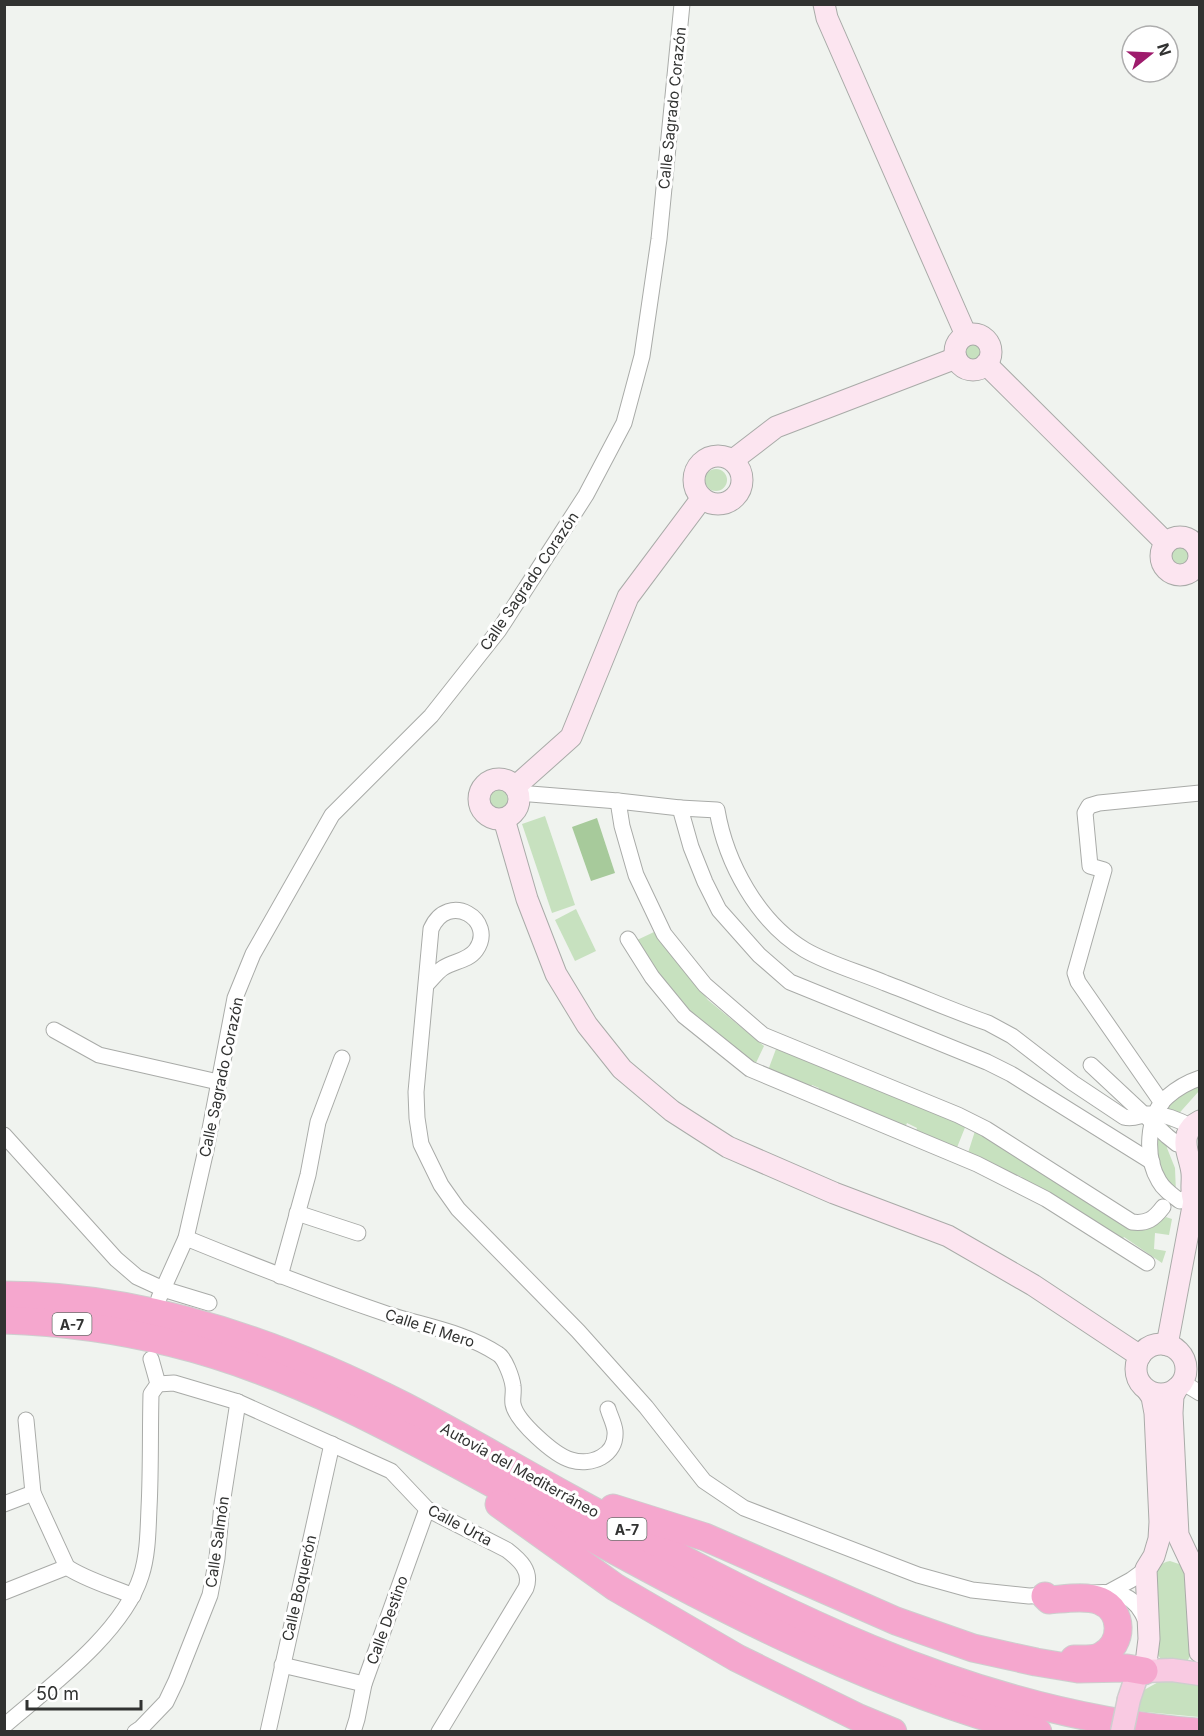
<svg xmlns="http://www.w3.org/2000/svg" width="1204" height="1736" font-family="Inter,sans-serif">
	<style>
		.green { fill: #c7e1bf }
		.water { fill: #a7ca9b }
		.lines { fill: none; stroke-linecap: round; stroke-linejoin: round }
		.street-casing { stroke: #a9aba8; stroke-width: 17 }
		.secondary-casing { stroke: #a9aba8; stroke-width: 23 }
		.primary-casing { stroke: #cecece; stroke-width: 25 }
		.highway-casing { stroke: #cecece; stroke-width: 29 }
		.street { stroke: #fff; stroke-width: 15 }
		.secondary { stroke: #fce5f0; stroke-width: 21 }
		.primary { stroke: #f9cae2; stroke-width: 22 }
		.highway { stroke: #f5a7ce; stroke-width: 27 }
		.primary-bridge-casing { stroke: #cecece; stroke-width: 25; stroke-linecap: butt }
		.primary-bridge { stroke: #f9cae2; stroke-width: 22 }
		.labels { text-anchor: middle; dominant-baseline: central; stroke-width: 6; stroke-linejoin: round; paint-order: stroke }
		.shield { fill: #fff; stroke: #6f706f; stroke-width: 1.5 }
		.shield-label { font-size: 14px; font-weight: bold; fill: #313231 }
		.street-label { font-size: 15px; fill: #313231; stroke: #fff }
	</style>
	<rect width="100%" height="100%" fill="#f0f3ef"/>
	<g class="green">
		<circle cx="973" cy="352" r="10"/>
		<circle cx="716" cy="480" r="11"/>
		<circle cx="1180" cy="555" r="12"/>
		<circle cx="498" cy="799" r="10"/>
		<path d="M545 816 575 905 552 913 522 824Z"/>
		<path d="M576 909 596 951 575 961 555 920Z"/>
		<path d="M654 932 708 1000 764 1046 755 1065 688 1017 635 941Z"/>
		<path d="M776 1049 966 1125 956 1150 915 1133 917 1128 907 1123 905 1128 817 1093 819 1088 812 1085 809 1090 767 1073Z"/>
		<path d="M1199 1083V1091L1174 1119 1166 1138 1167 1148 1175 1168 1176 1193 1160 1175 1154 1130 1170 1102Z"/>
		<path d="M975 1131 1133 1229 1151 1228 1166 1217 1172 1219 1169 1235 1155 1233 1154 1249 1166 1251 1162 1263 1124 1237 1121 1241 1074 1211 1075 1208 1045 1192 1020 1183 1022 1177 1014 1174 1012 1179 967 1156Z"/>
		<path d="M1170 1561 1179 1564 1186 1575 1190 1656 1187 1662H1163L1158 1655 1154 1577C1158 1567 1160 1563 1170 1561Z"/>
		<path d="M1162 1680 1199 1683V1717L1135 1711 1144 1690Z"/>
	</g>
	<path class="water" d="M597 818 615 873 591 881 572 827Z"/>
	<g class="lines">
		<g class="street-casing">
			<g id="street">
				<path d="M518 793 618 801 680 808 691 847 705 882 719 910 759 955 790 982 987 1062 1011 1074 1152 1162"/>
				<path d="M618 801 622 826 636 875 664 934 705 985 763 1035 958 1115 986 1129 1132 1222C1147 1224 1154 1219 1163 1207"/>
				<path d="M680 808 717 810C726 863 758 922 805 950 829 964 859 972 885 983 920 996 953 1011 988 1023L1012 1036 1073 1083 1124 1117C1134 1120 1139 1115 1148 1114 1162 1113 1180 1120 1191 1127"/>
				<path d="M628 939 652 977 684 1016 750 1069 977 1164 1046 1199 1147 1263"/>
				<path d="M427 984C432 979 437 972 443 968 454 961 468 961 476 950 497 920 448 890 431 929L416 1092 417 1118 421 1144 441 1185 458 1209 578 1331 646 1407 704 1481 744 1508 918 1575 972 1590 1029 1596 1052 1595"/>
				<path d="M54 1030 99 1055 218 1082"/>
				<path d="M1091 1065 1167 1136 1177 1144 1187 1146"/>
				<path d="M1162 1103 1078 982 1075 973 1104 870 1090 866 1085 813 1089 806 1099 803 1200 793"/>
				<path d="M4 1135 116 1259 137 1277 163 1289 209 1303"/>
				<path d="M1191 1195 1180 1201C1172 1195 1164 1190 1159 1181 1145 1158 1146 1116 1167 1097 1176 1089 1188 1082 1200 1078"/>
				<path d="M297 1213 358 1233"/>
				<path d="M186 1238C252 1265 319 1291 387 1314 423 1326 465 1332 498 1354 505 1358 512 1378 513 1386 514 1392 512 1399 513 1404 516 1421 554 1455 571 1460 591 1466 617 1456 615 1431 614 1423 610 1416 608 1409"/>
				<path d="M280 1276 308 1175 318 1122 342 1058"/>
				<path d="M159 1298 186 1238 206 1150 235 998 253 954 332 815 431 716 499 630 586 495 624 423 642 356 659 239 682 4"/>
				<path d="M1182 1382 1200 1393"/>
				<path d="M158 1384 174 1383 238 1402 391 1471 427 1509 507 1550C520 1560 532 1571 526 1588L439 1732"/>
				<path d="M26 1420 33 1493 67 1567C84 1579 112 1587 133 1596"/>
				<path d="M4 1504 33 1493"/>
				<path d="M4 1592 67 1567"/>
				<path d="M1109 1592 1131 1580 1146 1569"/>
				<path d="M1093 1593C1120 1591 1135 1595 1146 1621"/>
				<path d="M282 1665 364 1684"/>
				<path d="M4 1726C49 1687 123 1633 141 1576 148 1555 148 1530 149 1508 151 1470 150 1432 151 1394L158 1384 151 1359"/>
				<path d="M135 1732 141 1728 166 1702 176 1681 210 1595 217 1558 222 1504 238 1402"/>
				<path d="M268 1732 332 1444"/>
				<path d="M353 1732 357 1719 364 1684 427 1509"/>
			</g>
		</g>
		<g class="secondary-casing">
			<g id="secondary">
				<path d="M824 4 827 18 966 335"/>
				<circle cx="973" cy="352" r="18"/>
				<path d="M986 364 1166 543"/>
				<circle cx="718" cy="480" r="24"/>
				<path d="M733 460 776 427 956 358"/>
				<circle cx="1180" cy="556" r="19"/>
				<circle cx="499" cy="799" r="20"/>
				<path d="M515 787 571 737 628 597 702 498"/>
				<path d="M504 819 527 899 556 974 587 1025 622 1069 672 1111 728 1147 834 1193 948 1236 1033 1285 1140 1356"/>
				<circle cx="1161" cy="1369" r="25"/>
				<path d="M1167 1345 1194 1201C1190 1192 1193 1183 1192 1173 1191 1161 1183 1147 1187 1135 1189 1128 1194 1124 1200 1121"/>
				<path d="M1177 1388 1173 1396 1172 1413 1178 1535 1195 1571 1200 1652"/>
				<path d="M1145 1671 1149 1639 1146 1569 1154 1556 1159 1539 1160 1522 1155 1413 1152 1397 1148 1391"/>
			</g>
		</g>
		<g class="primary-casing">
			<path id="primary" d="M1129 1699 1136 1678 1144 1671 1172 1670 1200 1674"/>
		</g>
		<g class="highway-casing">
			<g id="highway">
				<path d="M4 1295C144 1295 281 1343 404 1406 460 1435 513 1467 568 1497 765 1605 968 1715 1197 1732"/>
				<path d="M4 1320C61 1322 116 1329 172 1343 307 1376 429 1449 550 1515 706 1601 865 1687 1038 1732"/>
				<path d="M499 1504 615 1587 737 1658 859 1718 893 1732"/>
				<path d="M613 1508 705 1537 896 1621 973 1648 1036 1662 1078 1669 1127 1668 1144 1671"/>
				<path d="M1045 1596 1049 1600C1064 1599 1086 1595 1100 1601 1124 1611 1124 1644 1101 1656 1093 1660 1083 1659 1074 1659"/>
			</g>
		</g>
		<use href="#street" class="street"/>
		<use href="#secondary" class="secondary"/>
		<use href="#primary" class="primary"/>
		<use href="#highway" class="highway"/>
		<g class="primary-bridge-casing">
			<path id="primary-bridge" d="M1122 1732 1129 1699"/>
		</g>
		<use href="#primary-bridge" class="primary-bridge"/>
	</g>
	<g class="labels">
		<g class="shield">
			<rect x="52.5" y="1313" width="39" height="22" rx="4.5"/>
			<rect x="607.5" y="1518" width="39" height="22" rx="4.5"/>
		</g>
		<g class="shield-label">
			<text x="72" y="1324">A-7</text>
			<text x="627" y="1529">A-7</text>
		</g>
		<g class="street-label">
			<text transform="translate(672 108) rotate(-84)">Calle Sagrado Corazón</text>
			<text transform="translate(529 581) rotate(-56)">Calle Sagrado Corazón</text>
			<text transform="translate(221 1077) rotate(-78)">Calle Sagrado Corazón</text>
			<text transform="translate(430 1328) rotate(18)">Calle El Mero</text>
			<text transform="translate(520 1470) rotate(29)">Autovía del Mediterráneo</text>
			<text transform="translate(460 1525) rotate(28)">Calle Urta</text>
			<text transform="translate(217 1542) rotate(-82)">Calle Salmón</text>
			<text transform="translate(299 1588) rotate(-77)">Calle Boquerón</text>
			<text transform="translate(387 1620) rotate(-70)">Calle Destino</text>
		</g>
	</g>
	<rect width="1204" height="1736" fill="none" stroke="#313231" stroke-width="12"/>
	<g transform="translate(1150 54) rotate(72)"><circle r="28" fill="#ffffff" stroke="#adadad" stroke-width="1.5"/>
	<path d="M0-4.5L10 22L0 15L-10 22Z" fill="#9e1b6c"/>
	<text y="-9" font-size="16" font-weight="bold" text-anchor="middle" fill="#313231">N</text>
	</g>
	<path d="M27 1700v9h114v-9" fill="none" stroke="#313231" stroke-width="3"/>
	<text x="36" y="1700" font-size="18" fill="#313231" stroke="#ffffff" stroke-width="4.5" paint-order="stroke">50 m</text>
</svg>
